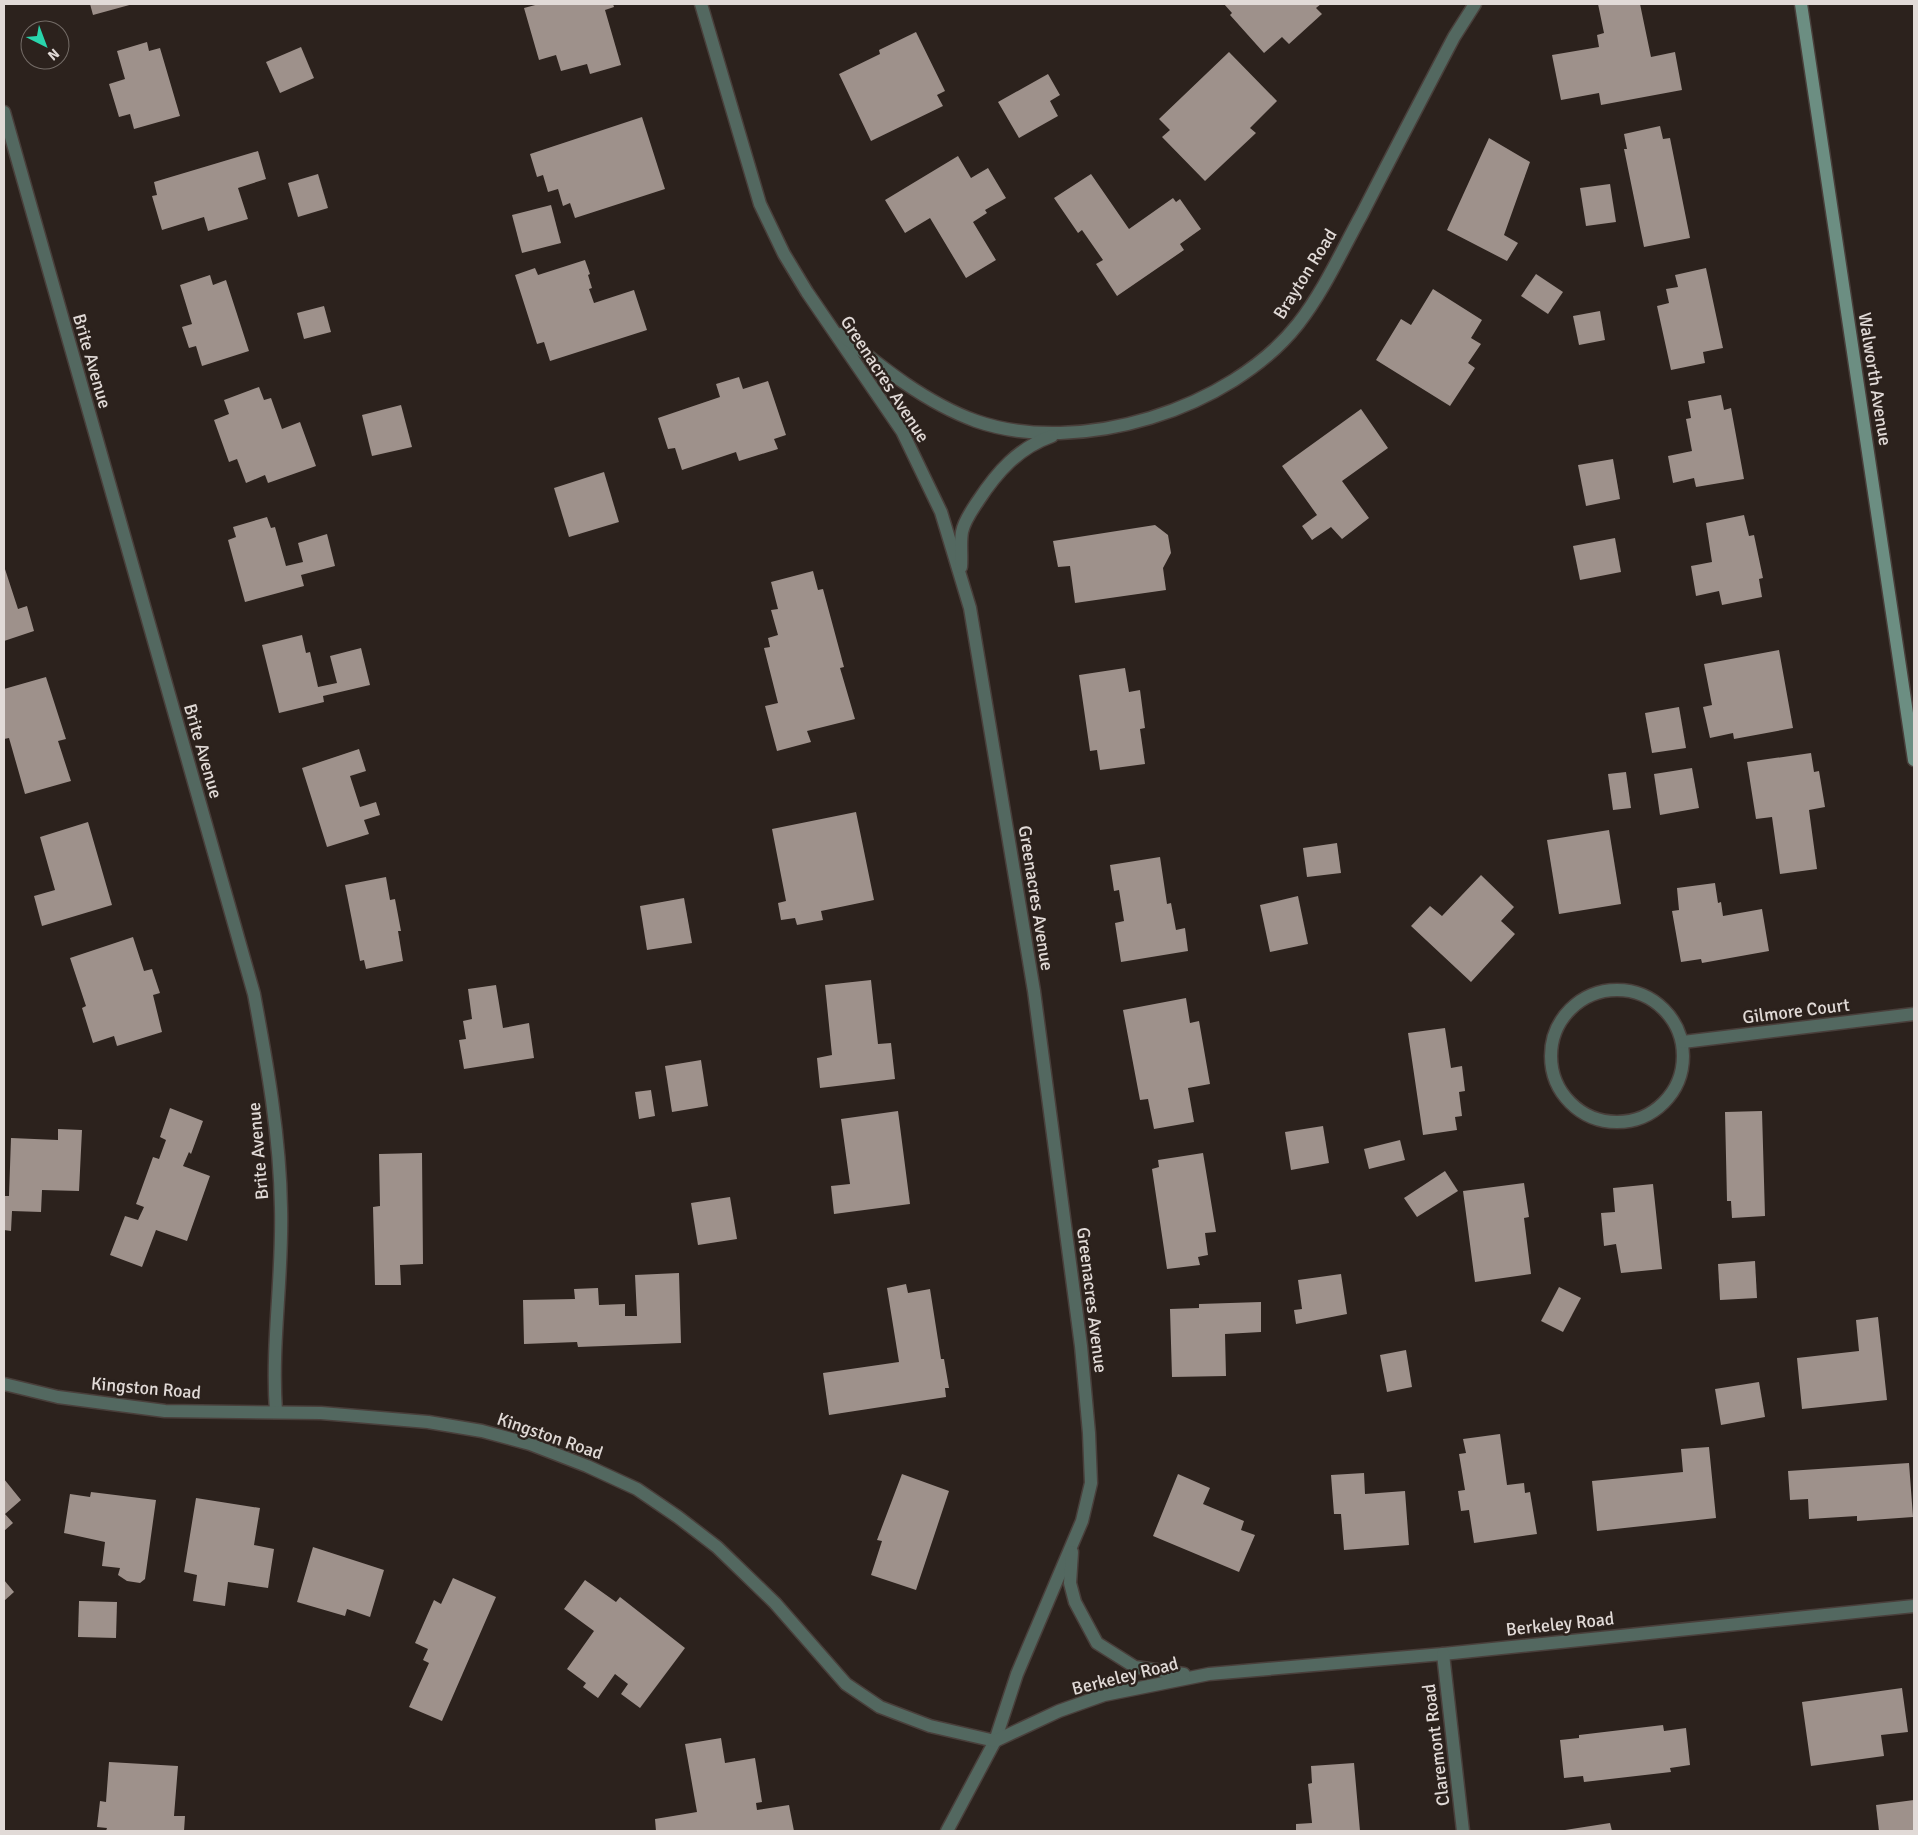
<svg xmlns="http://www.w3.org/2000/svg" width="1918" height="1835" font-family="Signika,sans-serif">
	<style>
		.building { fill: #9e918b }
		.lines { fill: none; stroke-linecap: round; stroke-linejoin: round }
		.street-casing { stroke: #493f3b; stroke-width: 15 }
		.secondary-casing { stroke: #493f3b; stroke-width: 15 }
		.street { stroke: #536860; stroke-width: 12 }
		.secondary { stroke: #6c8e82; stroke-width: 12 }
		.labels { text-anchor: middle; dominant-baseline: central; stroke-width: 5; stroke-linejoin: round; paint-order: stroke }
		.street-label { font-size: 18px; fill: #e1dad7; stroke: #2c221d }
	</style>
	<rect width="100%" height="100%" fill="#2c221d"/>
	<g class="building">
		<path d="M90 4H133L93 15Z"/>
		<path d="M539 4H613L614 7 605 10 621 65 590 74 587 64 561 71 556 55 539 60 524 8Z"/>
		<path d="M1224 4H1321L1316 8 1322 14 1289 44 1282 37 1264 53 1230 15 1232 13Z"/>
		<path d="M1598 4H1640L1651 57 1675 52 1682 90 1601 105 1599 93 1561 100 1552 55 1599 47 1597 35 1604 33Z"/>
		<path d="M916 32 945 91 937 95 943 106 871 141 839 74 880 54 879 50Z"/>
		<path d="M147 42 149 51 160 48 180 116 134 129 130 114 119 117 109 84 125 79 117 51Z"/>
		<path d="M301 47 314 78 280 93 266 62Z"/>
		<path d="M1229 52 1277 101 1250 128 1256 133 1205 181 1162 137 1170 130 1159 119Z"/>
		<path d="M1048 74 1060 95 1050 101 1058 116 1019 138 998 102Z"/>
		<path d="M642 117 665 189 575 218 570 203 563 206 558 189 548 192 543 175 537 177 530 154Z"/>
		<path d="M1660 126 1663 139 1670 138 1690 238 1644 247 1624 149H1627L1624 134Z"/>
		<path d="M1489 138 1530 162 1504 235 1518 243 1507 261 1447 230Z"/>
		<path d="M258 151 266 179 238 188 248 219 208 231 204 217 162 230 152 196 157 195 154 182Z"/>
		<path d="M958 156 971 178 988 168 1006 198 985 210 987 213 973 222 996 260 966 278 930 218 905 233 885 200Z"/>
		<path d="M318 174 328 208 298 217 288 183Z"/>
		<path d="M1091 174 1129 229 1173 198 1176 202 1180 199 1201 229 1180 244 1184 250 1117 296 1096 264 1103 260 1082 230 1078 233 1054 198Z"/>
		<path d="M1610 184 1616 222 1586 226 1580 188Z"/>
		<path d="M551 205 561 243 522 253 512 215Z"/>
		<path d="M585 260 590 274 588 275 592 288 589 289 594 303 634 290 647 330 550 361 544 342 537 344 515 275 535 268 538 275Z"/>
		<path d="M1706 268 1723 348 1703 352 1705 363 1671 370 1657 306 1669 303 1666 289 1678 287 1675 275Z"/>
		<path d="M1536 274 1563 292 1548 314 1521 296Z"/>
		<path d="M210 275 213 285 226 280 249 351 202 366 196 346 189 348 182 327 192 324 180 285Z"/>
		<path d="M1433 289 1482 320 1471 338 1481 344 1468 363 1475 368 1450 406 1376 360 1401 319 1411 325Z"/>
		<path d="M324 306 331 332 304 339 297 313Z"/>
		<path d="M1600 311 1605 340 1579 345 1573 316Z"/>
		<path d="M739 377 743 389 768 381 786 435 774 439 778 449 739 461 736 452 682 470 675 448 668 449 658 418 720 397 716 384Z"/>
		<path d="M259 387 264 400 271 398 282 429 300 422 316 466 268 483 265 475 246 483 237 459 229 462 214 420 229 414 224 400Z"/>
		<path d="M1721 395 1724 410 1731 408 1744 479 1696 487 1694 478 1673 483 1668 456 1692 451 1686 419 1691 418 1688 401Z"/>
		<path d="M401 405 412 447 372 456 362 415Z"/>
		<path d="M1361 409 1388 448 1342 481 1369 518 1342 539 1331 527 1312 540 1302 526 1317 515 1282 466Z"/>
		<path d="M1613 459 1620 499 1586 506 1578 465Z"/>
		<path d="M604 472 619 522 569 537 554 488Z"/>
		<path d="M1744 515 1749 536 1754 535 1763 578 1759 579 1762 597 1722 605 1719 591 1696 596 1691 566 1712 562 1706 523Z"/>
		<path d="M267 517 271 528 275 527 286 566 303 562 298 543 327 534 335 566 301 575 304 586 245 602 228 540 236 537 233 527Z"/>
		<path d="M1155 525 1168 535 1171 553 1163 568 1166 590 1075 603 1070 566 1058 567 1053 541Z"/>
		<path d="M1615 538 1621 572 1580 580 1573 546Z"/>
		<path d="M4 566 18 609 27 606 34 631 4 641Z"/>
		<path d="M813 571 818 590 823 589 844 667 840 668 855 719 807 731 811 742 777 751 765 706 778 703 764 648 770 647 768 638 778 635 771 610 778 609 771 582Z"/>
		<path d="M302 635 306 653 310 652 318 687 337 683 330 656 361 648 370 685 323 696 324 702 279 713 262 645Z"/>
		<path d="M1779 650 1793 728 1734 739 1733 733 1710 738 1703 707 1712 705 1704 664Z"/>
		<path d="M1125 668 1129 692 1140 690 1145 728 1140 729 1145 764 1100 770 1097 750 1090 751 1079 675Z"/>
		<path d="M46 677 66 739 58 741 71 781 25 794 9 738 4 739V689Z"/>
		<path d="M1679 707 1686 748 1652 753 1645 713Z"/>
		<path d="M359 749 366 771 350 776 360 807 376 802 380 815 364 820 369 834 327 847 302 768Z"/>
		<path d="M1811 753 1814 772 1819 771 1825 807 1809 810 1817 869 1780 874 1772 817 1756 819 1747 762Z"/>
		<path d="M1692 768 1699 808 1660 815 1654 774Z"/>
		<path d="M1626 772 1631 808 1613 810 1608 774Z"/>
		<path d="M856 812 874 900 821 911 823 920 797 925 795 918 781 920 778 903 786 901 772 829Z"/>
		<path d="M88 822 112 905 42 926 34 896 55 890 40 837Z"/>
		<path d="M1609 830 1621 904 1559 914 1547 840Z"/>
		<path d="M1337 843 1341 873 1307 877 1303 848Z"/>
		<path d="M1160 857 1167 904 1171 903 1176 930 1185 928 1188 951 1121 962 1115 923 1124 921 1119 890 1114 891 1110 865Z"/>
		<path d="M1481 875 1514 907 1501 921 1515 934 1471 982 1411 926 1430 906 1442 916Z"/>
		<path d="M386 877 390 900 395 899 401 931H398L403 961 366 969 364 960 360 961 345 885Z"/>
		<path d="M1715 883 1718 903 1721 902 1723 916 1762 909 1769 951 1702 963 1701 959 1681 962 1672 911 1679 910 1677 888Z"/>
		<path d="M1298 896 1308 944 1270 952 1260 905Z"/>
		<path d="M684 898 692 943 647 950 640 906Z"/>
		<path d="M133 937 144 971 152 969 160 993 153 995 162 1032 117 1046 114 1036 93 1043 82 1008 86 1006 70 958Z"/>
		<path d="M871 980 878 1044 891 1043 895 1079 820 1088 817 1058 832 1055 825 985Z"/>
		<path d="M496 985 503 1028 529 1023 534 1058 464 1069 459 1040 466 1039 463 1021 472 1019 468 989Z"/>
		<path d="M1186 998 1190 1023 1199 1021 1210 1084 1188 1088 1194 1122 1154 1129 1148 1099 1140 1100 1123 1010Z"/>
		<path d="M1445 1028 1451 1068 1462 1066 1465 1091 1459 1092 1462 1116 1455 1117 1457 1130 1423 1135 1408 1033Z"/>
		<path d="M701 1060 708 1106 672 1112 665 1066Z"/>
		<path d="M651 1090 655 1116 639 1119 635 1092Z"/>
		<path d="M170 1108 203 1121 191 1154 189 1152 183 1166 210 1176 187 1241 156 1230 142 1267 110 1255 125 1216 138 1220 144 1207 136 1204 153 1157 159 1159 166 1140 160 1137Z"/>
		<path d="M898 1111 910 1204 834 1214 831 1186 850 1184 841 1119Z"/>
		<path d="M1762 1111 1765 1216 1732 1218 1731 1201H1727L1725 1112Z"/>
		<path d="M1323 1126 1329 1163 1291 1170 1285 1132Z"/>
		<path d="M58 1129 82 1130 79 1191 42 1190 41 1212 12 1211 11 1231 4 1230V1196H9L11 1138 58 1140Z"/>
		<path d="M1400 1140 1405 1160 1369 1169 1364 1149Z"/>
		<path d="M422 1153 423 1264 400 1265 401 1285H375L373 1207 380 1206 379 1154Z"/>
		<path d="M1203 1153 1216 1232 1205 1233 1208 1255 1198 1257 1200 1265 1167 1269 1152 1169 1159 1167 1158 1160Z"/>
		<path d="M1445 1171 1458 1191 1417 1217 1404 1198Z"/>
		<path d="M1524 1183 1529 1217 1524 1218 1531 1274 1475 1282 1463 1191Z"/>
		<path d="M1653 1184 1662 1269 1621 1273 1616 1244 1604 1246 1601 1213 1615 1212 1613 1188Z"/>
		<path d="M730 1197 737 1239 698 1245 691 1203Z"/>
		<path d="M1755 1261 1757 1298 1720 1300 1718 1264Z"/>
		<path d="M679 1273 681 1343 578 1347 577 1342 524 1344 523 1300 575 1299 574 1289 598 1288 599 1305 625 1304V1316H637L635 1275Z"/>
		<path d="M1341 1274 1347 1314 1296 1324 1294 1310 1302 1309 1298 1280Z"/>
		<path d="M906 1284 908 1293 930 1289 941 1359H944L949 1388H945L946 1397 829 1415 823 1373 899 1362 887 1288Z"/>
		<path d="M1559 1287 1581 1298 1563 1332 1541 1321Z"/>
		<path d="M1261 1302V1332L1225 1334 1226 1376 1172 1377 1170 1309 1199 1308V1304Z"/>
		<path d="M1878 1317 1887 1400 1802 1409 1797 1358 1859 1351 1856 1320Z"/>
		<path d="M1406 1350 1412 1387 1387 1392 1380 1355Z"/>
		<path d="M1759 1382 1765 1417 1721 1425 1715 1389Z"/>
		<path d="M1500 1434 1507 1485 1524 1483 1525 1493 1530 1492 1537 1534 1474 1543 1469 1510 1461 1511 1458 1491 1465 1490 1459 1454 1466 1453 1463 1439Z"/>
		<path d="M1709 1447 1716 1518 1597 1531 1592 1481 1683 1472 1681 1449Z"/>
		<path d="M1909 1463 1913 1517 1857 1521V1516L1809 1519 1808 1499 1790 1500 1788 1471Z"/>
		<path d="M1364 1473 1365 1494 1405 1491 1409 1545 1344 1550 1341 1514H1334L1331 1475Z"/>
		<path d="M902 1474 949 1491 916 1590 871 1575 882 1541 877 1540Z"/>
		<path d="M1178 1474 1210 1488 1203 1504 1244 1521 1241 1530 1255 1535 1239 1572 1153 1536Z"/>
		<path d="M4 1479 21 1500 5 1514 13 1523 4 1531Z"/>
		<path d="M91 1492 156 1500 145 1579 140 1583 127 1581 118 1575 120 1568 102 1566 105 1542 64 1533 70 1494 90 1497Z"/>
		<path d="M196 1498 260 1508 254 1545 274 1549 268 1588 228 1582 225 1606 193 1601 197 1575 184 1572Z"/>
		<path d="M313 1547 384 1570 370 1617 347 1609 345 1616 297 1602Z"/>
		<path d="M453 1578 496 1597 442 1721 409 1707 429 1663 423 1660 428 1649 415 1643 434 1600 441 1604Z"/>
		<path d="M4 1580 14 1592 4 1601Z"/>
		<path d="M585 1580 616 1602 620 1597 685 1648 640 1708 621 1694 628 1684 615 1674 598 1698 583 1687 586 1683 567 1669 594 1631 564 1609Z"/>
		<path d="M79 1601 117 1602 116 1638 78 1637Z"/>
		<path d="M1902 1688 1908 1732 1881 1735 1884 1756 1811 1766 1802 1702Z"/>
		<path d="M1663 1725 1664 1731 1686 1728 1690 1765 1670 1768 1671 1772 1584 1782 1583 1776 1564 1778 1560 1740 1579 1738V1735Z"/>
		<path d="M721 1738 725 1763 755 1758 762 1802 756 1803 757 1810 789 1805 794 1831H656L655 1819 697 1812 685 1744Z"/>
		<path d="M109 1762 178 1766 174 1816H185L184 1831H106L107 1828 97 1827 100 1801 106 1802Z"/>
		<path d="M1354 1763 1360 1831H1296V1824L1312 1823 1308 1784 1312 1783 1311 1766Z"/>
		<path d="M1914 1800V1831H1879L1876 1805Z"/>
		<path d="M1610 1823 1612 1831H1566L1565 1830Z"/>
	</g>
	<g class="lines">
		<g class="street-casing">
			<g id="street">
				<path d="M701 4 760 204 784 254 807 292 902 431 941 512 970 608 1034 991 1081 1346 1089 1433 1091 1483 1082 1521 1017 1674 995 1741 947 1831"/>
				<path d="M4 112 254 994C267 1064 280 1136 281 1208 283 1276 271 1344 276 1412"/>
				<path d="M841 334C881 367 926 403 976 421 1079 457 1231 409 1298 324 1324 291 1342 250 1362 214 1392 155 1423 96 1454 37L1475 4"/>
				<path d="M961 567C962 555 960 543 962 532 964 521 972 510 978 501 997 472 1018 448 1052 436"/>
				<circle cx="1617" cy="1056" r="66"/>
				<path d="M1683 1042 1914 1014"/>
				<path d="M4 1384 58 1397 165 1411 321 1413 428 1422 482 1431 530 1444 587 1466 637 1489 678 1517 717 1547 775 1603 846 1684 880 1707 930 1726 995 1741 1059 1711 1104 1695 1209 1674 1443 1654 1914 1606"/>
				<path d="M1072 1552 1070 1583 1075 1602 1097 1643 1135 1667 1184 1674"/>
				<path d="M1443 1654 1463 1831"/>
			</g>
		</g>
		<g class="secondary-casing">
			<path id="secondary" d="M1801 4 1914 760"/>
		</g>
		<use href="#street" class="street"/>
		<use href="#secondary" class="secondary"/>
	</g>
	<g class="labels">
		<g class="street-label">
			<text transform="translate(1305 274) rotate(-58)">Brayton Road</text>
			<text transform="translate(92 361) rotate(74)">Brite Avenue</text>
			<text transform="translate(885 379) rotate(57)">Greenacres Avenue</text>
			<text transform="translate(1875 379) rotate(81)">Walworth Avenue</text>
			<text transform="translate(203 751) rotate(74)">Brite Avenue</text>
			<text transform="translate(1036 898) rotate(81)">Greenacres Avenue</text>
			<text transform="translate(1796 1011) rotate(-7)">Gilmore Court</text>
			<text transform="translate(258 1151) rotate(-95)">Brite Avenue</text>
			<text transform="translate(1092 1300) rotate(83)">Greenacres Avenue</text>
			<text transform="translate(146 1388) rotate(5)">Kingston Road</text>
			<text transform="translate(550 1436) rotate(19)">Kingston Road</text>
			<text transform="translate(1560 1624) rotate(-6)">Berkeley Road</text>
			<text transform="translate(1125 1676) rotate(-14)">Berkeley Road</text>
			<text transform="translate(1436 1745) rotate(-97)">Claremont Road</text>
		</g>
	</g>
	<rect width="1918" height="1835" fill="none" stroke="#e1dad7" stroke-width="10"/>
	<g transform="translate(45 45) rotate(138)"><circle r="24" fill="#2c221d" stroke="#746c67"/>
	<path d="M0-4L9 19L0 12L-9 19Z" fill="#29d5ac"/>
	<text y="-8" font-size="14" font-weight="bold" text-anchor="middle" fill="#e1dad7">N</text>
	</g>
</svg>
